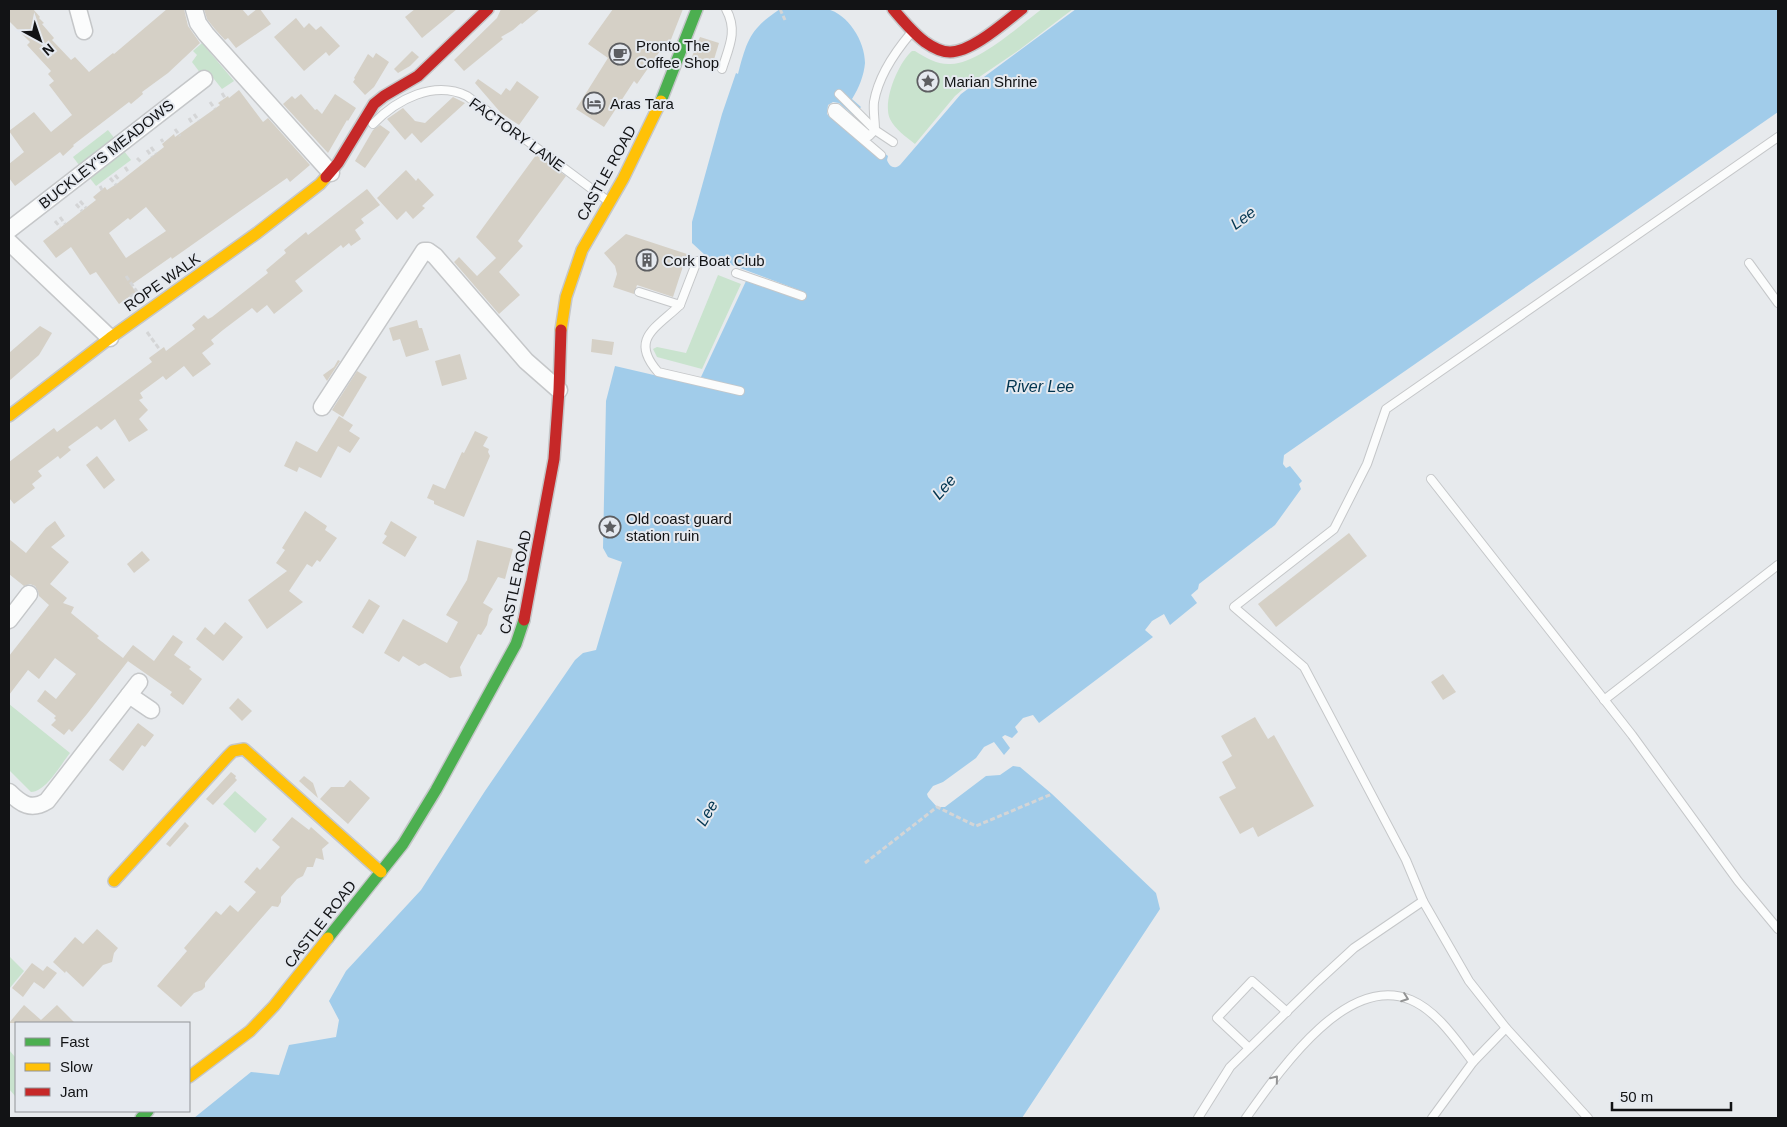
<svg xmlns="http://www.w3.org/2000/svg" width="1787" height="1127" font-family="Arial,sans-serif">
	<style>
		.green { fill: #c9e3ce }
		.water { fill: #a1ccea }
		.building { fill: #d5d0c6; fill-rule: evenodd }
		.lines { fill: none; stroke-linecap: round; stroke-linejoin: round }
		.lane-casing { stroke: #c5c7c9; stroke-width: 10 }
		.street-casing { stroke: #c5c7c9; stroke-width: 19 }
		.fast-casing { stroke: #c5c7c9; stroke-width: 14 }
		.slow-casing { stroke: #c5c7c9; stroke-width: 14 }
		.jam-casing { stroke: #c5c7c9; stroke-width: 14 }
		.path { stroke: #d4d5d6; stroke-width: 3; stroke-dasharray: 5 2.5; stroke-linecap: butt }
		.lane { stroke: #fbfcfc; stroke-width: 8 }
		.street { stroke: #fbfcfc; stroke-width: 16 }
		.fast { stroke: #4caf50; stroke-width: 11 }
		.slow { stroke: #ffc107; stroke-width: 11 }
		.jam { stroke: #c62828; stroke-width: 11 }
		.oneway { stroke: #929394 }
		.labels { text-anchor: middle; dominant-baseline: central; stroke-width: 4; stroke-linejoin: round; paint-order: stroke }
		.poi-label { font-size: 15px; fill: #121315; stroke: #e5e9ef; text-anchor: start }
		.street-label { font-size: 15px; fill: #121315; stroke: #e5e9ef }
		.water-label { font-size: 16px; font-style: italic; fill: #01344f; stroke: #e5e9ef }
	</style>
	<rect width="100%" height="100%" fill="#e7eaed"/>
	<g class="green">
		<path d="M1042 9H1073L1019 50 969 84 955 96 915 144C906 137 895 129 890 119 882 102 898 63 912 51H915C926 58 938 65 951 64 979 63 1020 25 1042 9Z"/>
		<path d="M202 43 234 81 222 89 210 74 204 78 192 62 197 55 193 51Z"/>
		<path d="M108 130 115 139 79 165 73 157Z"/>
		<path d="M124 151 131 160 96 186 89 177Z"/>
		<path d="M718 275 741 284 702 369 657 357 653 349 657 347 686 353Z"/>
		<path d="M9 704 70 753C61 764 46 792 31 792L9 770Z"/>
		<path d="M235 791 267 819 255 833 223 804Z"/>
		<path d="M9 956 24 971 9 989Z"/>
		<path d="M9 1050 16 1058V1097L9 1089Z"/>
	</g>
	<path class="water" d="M780 9C793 9 815 6 827 9 848 14 865 41 865 63 864 75 859 88 852 99L861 107 854 116 839 103 833 102 828 105 827 114 849 133 854 129 888 156 887 160C889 166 894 170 900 165L961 94 1076 9H1778V112L1284 455 1283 464 1286 468 1290 466 1302 481 1299 484 1301 489 1275 525 1199 584 1198 589 1191 595 1197 603 1170 625 1164 614 1152 621 1145 630 1153 637 1039 723 1033 715 1023 718 1015 727 1018 732 1012 738 1005 735 1002 737 1010 748 1004 755 994 742 984 747 976 758 943 782 933 786 927 794 928 797 937 807H945L986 776 1000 775 1013 766 1020 767 1052 794 1156 893 1160 909 1022 1118H194L251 1072 279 1075 289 1045 336 1037 339 1020 329 1001 346 971 421 890 485 791 575 660 583 653 596 650 622 562 608 557 603 548 606 401 615 366 740 395 742 389 701 377 746 281 801 300 804 292 705 255 692 243V222L722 114 736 73 738 74C747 40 750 29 780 9Z"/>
	<g class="building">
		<path d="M9 9H33L40 17 39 18 44 23 42 24 54 38 52 40 71 60 75 57 89 72 113 53 114 54 167 9H184L188 26 200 43 168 73 142 92 143 94 131 104 129 102 73 145 74 146 63 156 60 152 15 186 9 178V164L24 152 9 131 34 112 51 132 72 115 49 85 54 81 48 74 51 71 27 45 30 42 9 21Z"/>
		<path d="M204 9H242L248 16 257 9H260L271 24 236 48 228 38 225 40 214 28 207 19Z"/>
		<path d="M415 9H457L422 38 405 17Z"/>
		<path d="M501 9H540L522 24 521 23 513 30 501 37 503 39 464 71 454 60 497 18Z"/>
		<path d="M613 9H683L670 42 667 41 637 84 634 81 604 127 576 109 608 58 588 44Z"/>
		<path d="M296 18 304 28 309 23 316 30 321 26 340 46 329 56 326 52 304 71 274 37Z"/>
		<path d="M700 37 719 43 712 66 691 59Z"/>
		<path d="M412 51 419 57 410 66 398 73 394 69Z"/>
		<path d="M376 53 389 62 374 87 365 95 353 82 355 79 354 78 368 54 373 58Z"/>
		<path d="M478 79 501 95 506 88 510 91 517 81 539 97 519 125 501 113 475 83Z"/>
		<path d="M239 90 263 122 268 118 310 165 290 182 287 178 172 259 171 257 131 285 136 292 119 304 96 272 90 275 71 247 56 258 43 241 96 200 93 197 105 187 107 190 118 183 164 147 162 144 174 134 175 137 220 105 218 103 228 96 229 98ZM146 207 166 231 126 258 109 233 128 218 130 220Z"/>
		<path d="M301 94 315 110 317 109 322 114 335 94 356 108 348 121 347 120 328 153 283 104 292 96 295 99Z"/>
		<path d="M453 97 465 103 421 143 412 133 405 140 387 119 403 108 415 121 425 123Z"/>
		<path d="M380 125 390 132 365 168 355 161 373 130Z"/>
		<path d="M536 155 566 176 518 241 523 246 499 272 520 295 499 314 454 262 459 257 477 276 496 258 476 237Z"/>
		<path d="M406 170 416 181 418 178 434 195 422 206 425 208 413 219 406 211 397 220 377 198Z"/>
		<path d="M367 189 380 205 361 219 364 223 355 230 361 239 351 246 349 243 343 248 341 245 295 281 303 291 274 314 267 305 257 313 252 308 223 330 211 340 214 344 202 353 211 364 193 377 184 366 166 380 163 376 140 393 143 398 139 400 148 410 139 419 148 430 129 442 115 419 101 430 97 426 68 447 71 450 60 459 58 456 38 471 42 476 32 484 35 488 14 504 9 498V462L54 428 57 432 152 362 149 358 164 347 166 351 195 329 192 325 204 315 208 319 212 317 268 273 266 270 286 253 284 250 306 232 308 235Z"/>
		<path d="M626 234 687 254 673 297 637 285 634 294 613 287 617 274 615 266 604 253Z"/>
		<path d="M417 320 419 328H422L429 350 406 357 400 339 393 341 389 328Z"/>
		<path d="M40 326 52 333 39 355 9 381V353Z"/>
		<path d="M592 339 614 342 612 355 591 352Z"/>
		<path d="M460 354 467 379 442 386 435 361Z"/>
		<path d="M338 360 340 361 327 381 323 375 334 367Z"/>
		<path d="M357 371 367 377 343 417 332 410Z"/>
		<path d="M339 416 353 425 349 431 360 438 350 453 338 446 321 478 299 467 297 472 284 466 296 441 317 452Z"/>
		<path d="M475 431 488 437 483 446 489 449 488 452 490 456 464 517 434 504V501L427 498 433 484 445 489 462 452 464 453Z"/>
		<path d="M97 456 115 480 104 489 86 465Z"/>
		<path d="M305 511 327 526 325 530 337 538 320 562 317 560 312 567 307 564 289 591 303 602 267 629 248 600 287 571 276 563 285 550 282 548Z"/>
		<path d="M55 521 65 536 51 547 69 562 50 584 67 598 63 603 74 607 71 613 99 636 97 638 123 658 133 645 154 661 173 635 183 642 174 655 191 667 189 669 202 679 183 705 170 695 172 692 125 659 128 661 87 714 72 732 69 729 64 735 51 725 56 720 54 718 56 716 37 701 45 690 56 699 76 674 55 658 39 679 28 670 9 695V656L49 605 39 596 38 591 35 586 30 584 24 586 9 574V539L26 553 46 528Z"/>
		<path d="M391 521 417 537 405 557 382 543 387 536 384 534Z"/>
		<path d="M1349 533 1367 556 1276 627 1258 604Z"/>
		<path d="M477 540 513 549 505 579 498 577 483 603 493 609 489 615 487 625 481 635 478 634 460 667 462 676 450 678 425 663 419 666 403 656 399 662 384 653 403 619 447 643 458 622 446 615 467 580Z"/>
		<path d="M142 551 150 560 134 573 127 564Z"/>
		<path d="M369 599 380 606 363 634 352 627Z"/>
		<path d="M225 622 243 637 223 661 196 639 205 627 214 635Z"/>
		<path d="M1443 674 1456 692 1443 700 1431 682Z"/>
		<path d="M238 698 252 711 242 721 229 708Z"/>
		<path d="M1255 717 1268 739 1274 735 1314 806 1258 837 1253 827 1240 834 1219 797 1236 788 1222 762 1232 756 1221 736Z"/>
		<path d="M138 723 154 735 145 747 142 745 123 771 109 760Z"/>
		<path d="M231 772 236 776 235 778 237 780 213 805 206 799Z"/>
		<path d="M304 776 313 783 318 798 299 781Z"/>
		<path d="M350 780 370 798 348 824 320 799 331 787H344Z"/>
		<path d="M292 817 309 830 311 827 329 843 322 849 324 860 316 858 313 867H307L303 876 297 879 281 897V902L278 907 272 906 210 977 205 983V987L202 990 194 993 181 1007 157 986 187 951 184 948 216 911 221 915 230 905 238 912 256 892 244 882 257 867 260 870 280 847 272 840Z"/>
		<path d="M185 822 189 826 170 847 166 844Z"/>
		<path d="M97 929 118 948 114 953 112 962 103 965 83 987 66 971 65 973 53 962 75 937 83 944Z"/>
		<path d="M32 963 43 971 47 966 57 973 44 989 34 982 23 997 12 988Z"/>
		<path d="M24 1005 41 1020 57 1005 75 1023H9Z"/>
	</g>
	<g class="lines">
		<g class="lane-casing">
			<g id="lane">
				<path d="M722 69C729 47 738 31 726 9"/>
				<path d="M839 94 875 130 869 136 837 108H833L832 111 833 114 881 155"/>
				<path d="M373 124C397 99 434 80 467 96L608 201"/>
				<path d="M893 142 875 130C875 121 873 111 874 102 878 78 895 52 911 33"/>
				<path d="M1749 263 1778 303"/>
				<path d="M736 273 802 296"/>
				<path d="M639 292 680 305 697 261"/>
				<path d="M680 305C656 328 629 339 658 372L740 391"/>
				<path d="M1431 479 1632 735 1738 881 1778 929"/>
				<path d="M1604 700 1778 565"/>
				<path d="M1249 1048 1217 1018 1252 981 1287 1012"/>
				<path d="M1198 1118 1230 1067 1317 982 1354 948 1423 901"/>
				<path d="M1246 1118C1278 1073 1346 972 1411 1000 1437 1011 1456 1040 1473 1062"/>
				<path d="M1432 1118 1473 1062 1506 1028"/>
				<path d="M1588 1118 1506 1028 1469 981 1423 901 1406 860 1304 667 1234 607 1334 529 1367 464 1386 409 1778 137"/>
			</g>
		</g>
		<g class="street-casing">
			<g id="street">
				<path d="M78 9 84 31"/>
				<path d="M194 9 198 23 206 34 331 173"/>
				<path d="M9 230 204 79"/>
				<path d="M9 242 110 338"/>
				<path d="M322 407 424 251H428L435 256 526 361 559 390"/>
				<path d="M9 620 29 594"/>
				<path d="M129 695 151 710"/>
				<path d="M9 792C21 804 31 811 47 801L139 682"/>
			</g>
		</g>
		<g class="fast-casing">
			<g id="fast">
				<path d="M661 101 697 9"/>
				<path d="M328 938 403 844 436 790 516 644 524 620"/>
				<path d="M141 1118 148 1111"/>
			</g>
		</g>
		<g class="slow-casing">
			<g id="slow">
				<path d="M561 330 566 297 582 250 623 179 661 101"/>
				<path d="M9 416 110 338 257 233 320 184 326 177"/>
				<path d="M114 881 228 756 233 751 244 749 381 872"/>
				<path d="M189 1077 250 1031 274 1006 328 938"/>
			</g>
		</g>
		<g class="jam-casing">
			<g id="jam">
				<path d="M893 9C903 21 913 33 925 42 932 47 941 52 950 52 972 52 1005 22 1022 9"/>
				<path d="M326 177 338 163 374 104 384 96 418 76 488 9"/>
				<path d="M524 620 554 459 559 390 561 330"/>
			</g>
		</g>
		<g class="path">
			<path d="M780 9 785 20"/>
			<path d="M222 93 225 98"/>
			<path d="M210 102 215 109"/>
			<path d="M194 114 199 121"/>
			<path d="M189 118 192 123"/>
			<path d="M175 129 180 136"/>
			<path d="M161 139 163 142"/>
			<path d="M151 147 156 154"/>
			<path d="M147 150 152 157"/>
			<path d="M137 158 142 163"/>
			<path d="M125 167 129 173"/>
			<path d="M115 175 120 181"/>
			<path d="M110 178 116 185"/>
			<path d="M100 186 102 190"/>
			<path d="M80 201 86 208"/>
			<path d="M76 204 82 211"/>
			<path d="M60 217 65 224"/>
			<path d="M55 221 60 227"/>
			<path d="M126 276 140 296"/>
			<path d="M130 297 137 292"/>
			<path d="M147 332 160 350"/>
			<path d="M865 863 937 807 976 826 1052 794"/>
		</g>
		<use href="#lane" class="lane"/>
		<use href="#street" class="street"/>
		<use href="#fast" class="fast"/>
		<use href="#slow" class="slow"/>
		<use href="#jam" class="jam"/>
	</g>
	<defs><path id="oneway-chevron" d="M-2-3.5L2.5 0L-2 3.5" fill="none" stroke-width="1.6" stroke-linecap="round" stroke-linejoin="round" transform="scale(1.25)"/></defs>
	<g class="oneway">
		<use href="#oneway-chevron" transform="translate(1405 998) rotate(20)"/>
		<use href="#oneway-chevron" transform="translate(1275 1079) rotate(-51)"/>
	</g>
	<defs>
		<g id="cafe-ring" transform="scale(1.125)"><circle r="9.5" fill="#e5e9ef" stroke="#5d5e61" stroke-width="1.5"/><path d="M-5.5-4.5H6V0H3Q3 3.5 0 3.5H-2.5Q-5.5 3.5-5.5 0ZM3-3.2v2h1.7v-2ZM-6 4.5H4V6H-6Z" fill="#5d5e61"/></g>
		<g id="sight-ring" transform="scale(1.125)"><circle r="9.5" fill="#e5e9ef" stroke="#5d5e61" stroke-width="1.5"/><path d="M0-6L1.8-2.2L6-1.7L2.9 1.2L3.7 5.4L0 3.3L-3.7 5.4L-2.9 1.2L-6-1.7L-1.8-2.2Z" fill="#5d5e61"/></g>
		<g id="hotel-ring" transform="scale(1.125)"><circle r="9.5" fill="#e5e9ef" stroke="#5d5e61" stroke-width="1.5"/><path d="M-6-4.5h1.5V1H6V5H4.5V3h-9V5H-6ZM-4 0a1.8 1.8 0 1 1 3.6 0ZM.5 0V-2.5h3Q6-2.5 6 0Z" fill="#5d5e61"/></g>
		<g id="building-ring" transform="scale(1.125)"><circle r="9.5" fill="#e5e9ef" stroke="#5d5e61" stroke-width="1.5"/><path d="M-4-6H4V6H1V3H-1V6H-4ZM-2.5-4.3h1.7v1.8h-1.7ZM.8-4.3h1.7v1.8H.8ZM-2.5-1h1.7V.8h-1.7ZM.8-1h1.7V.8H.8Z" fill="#5d5e61"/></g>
	</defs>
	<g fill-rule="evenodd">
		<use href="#cafe-ring" x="620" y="54"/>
		<use href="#sight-ring" x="928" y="81"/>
		<use href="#hotel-ring" x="594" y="103"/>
		<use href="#building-ring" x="647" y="260"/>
		<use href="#sight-ring" x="610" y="527"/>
	</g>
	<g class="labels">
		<g class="poi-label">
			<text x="636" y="45">Pronto The<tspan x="636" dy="17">Coffee Shop</tspan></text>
			<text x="944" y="81">Marian Shrine</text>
			<text x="610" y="103">Aras Tara</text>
			<text x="663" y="260">Cork Boat Club</text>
			<text x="626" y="518">Old coast guard<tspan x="626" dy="17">station ruin</tspan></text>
		</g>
		<g class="street-label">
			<text transform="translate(517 134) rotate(36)">FACTORY LANE</text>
			<text transform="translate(106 154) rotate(-38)">BUCKLEY'S MEADOWS</text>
			<text transform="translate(606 173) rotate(-61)">CASTLE ROAD</text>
			<text transform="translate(162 282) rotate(-35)">ROPE WALK</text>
			<text transform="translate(515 582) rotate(-78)">CASTLE ROAD</text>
			<text transform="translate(320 924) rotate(-52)">CASTLE ROAD</text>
		</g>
		<g class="water-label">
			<text transform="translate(1243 218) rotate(-36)">Lee</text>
			<text x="1040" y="386">River Lee</text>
			<text transform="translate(944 487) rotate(-48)">Lee</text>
			<text transform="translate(707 813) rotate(-60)">Lee</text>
		</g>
	</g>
	<rect width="1787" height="1127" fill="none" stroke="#121315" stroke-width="20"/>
	<rect x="15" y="1022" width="175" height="90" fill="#e5e9ef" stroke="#919398"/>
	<rect x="25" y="1038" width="25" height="8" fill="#4caf50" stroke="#919398"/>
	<text x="60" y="1047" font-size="15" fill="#121315">Fast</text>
	<rect x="25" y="1063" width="25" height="8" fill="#ffc107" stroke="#919398"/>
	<text x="60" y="1072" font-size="15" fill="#121315">Slow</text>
	<rect x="25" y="1088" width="25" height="8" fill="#c62828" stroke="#919398"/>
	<text x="60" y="1097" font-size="15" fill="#121315">Jam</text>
	<g transform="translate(40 40) rotate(140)" stroke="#e5e9ef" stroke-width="4" paint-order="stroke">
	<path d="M0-4L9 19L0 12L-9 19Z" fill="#121315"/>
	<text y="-8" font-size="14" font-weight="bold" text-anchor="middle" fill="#121315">N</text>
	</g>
	<path d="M1612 1102v8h119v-8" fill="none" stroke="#121315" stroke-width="2.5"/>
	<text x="1620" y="1102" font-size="15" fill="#121315" stroke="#e5e9ef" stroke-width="4" paint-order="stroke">50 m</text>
</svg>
